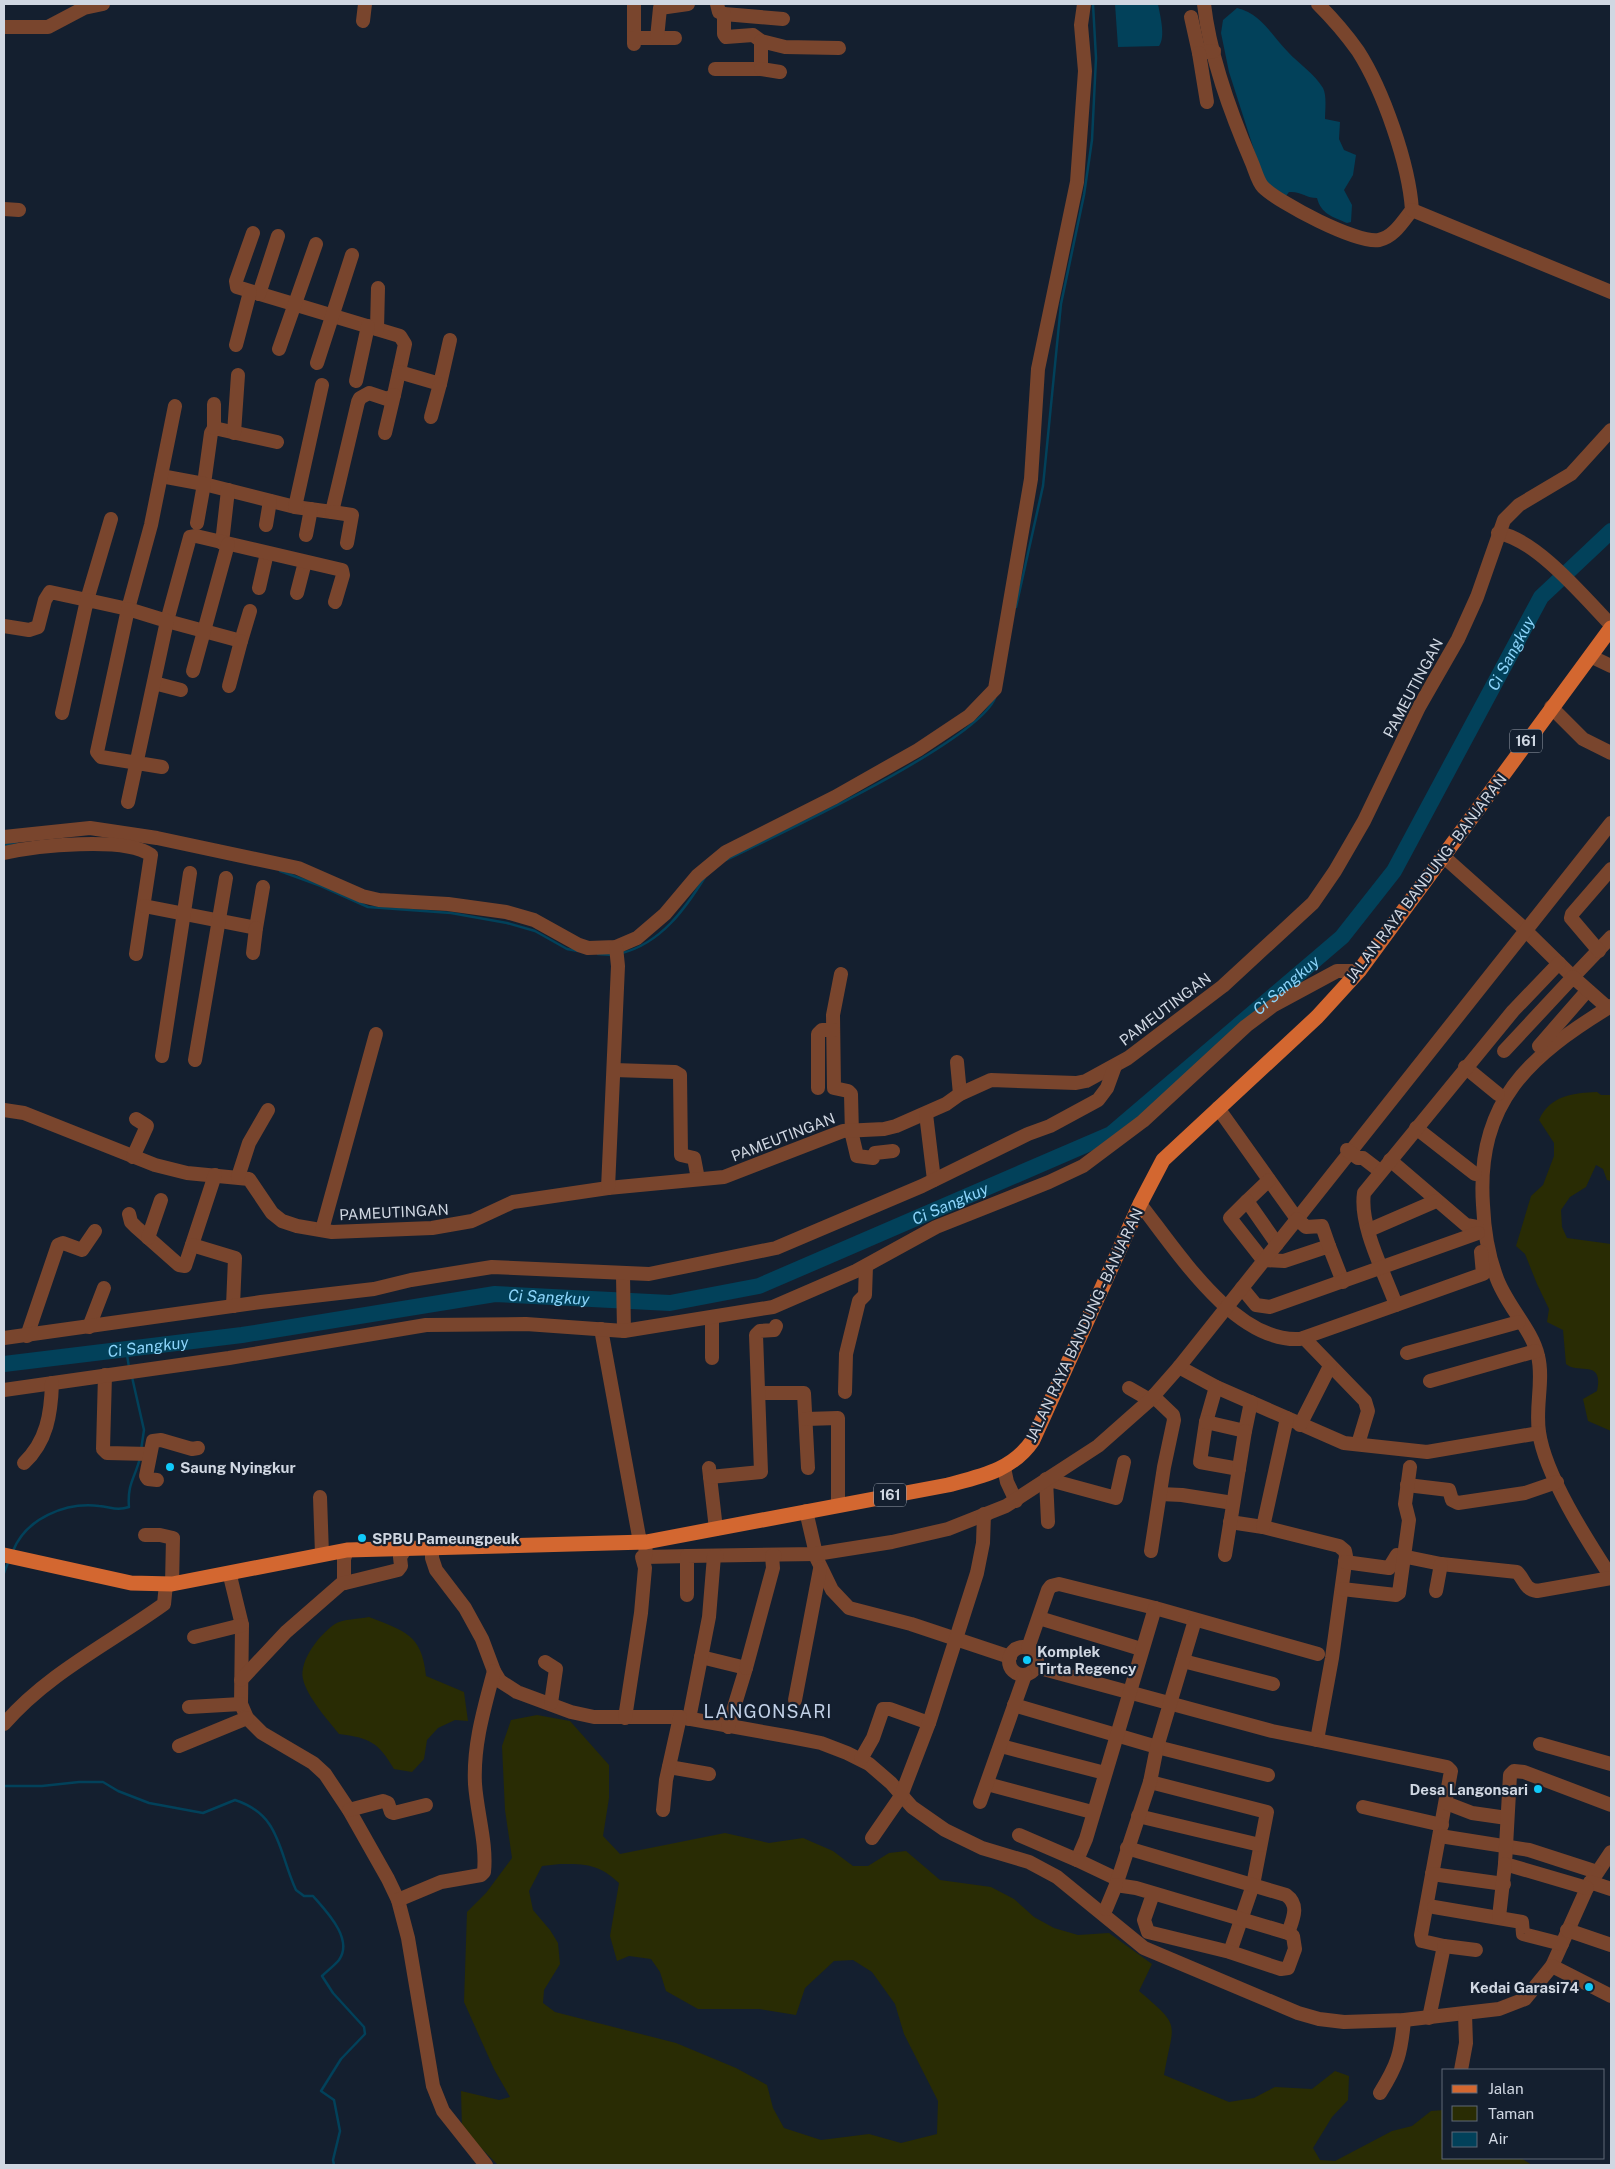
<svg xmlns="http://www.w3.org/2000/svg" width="1615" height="2169" font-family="'Public Sans',sans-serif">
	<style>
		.green { fill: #292c04; fill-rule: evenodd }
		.water { fill: #02415a }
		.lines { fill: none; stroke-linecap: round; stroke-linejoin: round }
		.stream { stroke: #02415a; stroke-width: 2.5 }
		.river { stroke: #02415a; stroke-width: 16 }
		.minor { stroke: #79452d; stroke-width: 14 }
		.major { stroke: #d36730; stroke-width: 15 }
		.poi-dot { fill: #10cafa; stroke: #141f2f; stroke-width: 2 }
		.labels { text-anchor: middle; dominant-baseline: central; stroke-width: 4.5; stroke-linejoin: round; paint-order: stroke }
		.shield { fill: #141f2f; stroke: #98a0ac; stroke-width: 1 }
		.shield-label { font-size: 14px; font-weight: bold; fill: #d0d7e2 }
		.street-label { font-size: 15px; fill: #d0d7e2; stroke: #141f2f }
		.poi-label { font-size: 15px; font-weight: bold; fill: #d0d7e2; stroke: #141f2f; text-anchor: start }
		.water-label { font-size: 16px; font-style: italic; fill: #8cd4fa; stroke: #141f2f }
		.quarter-label { font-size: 18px; letter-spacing: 1px; fill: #c2d1e7; stroke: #141f2f }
	</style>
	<rect width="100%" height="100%" fill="#141f2f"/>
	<g class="green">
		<path d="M1597 1092 1601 1095H1611V1181L1607 1180 1603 1169 1596 1165 1586 1187 1570 1197 1561 1210 1562 1227 1567 1238 1611 1244V1431L1588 1421 1583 1399 1597 1391C1604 1358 1578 1375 1566 1364L1563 1330 1547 1322 1549 1309 1537 1284 1525 1254 1516 1246 1531 1196 1543 1185 1554 1156V1143L1539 1120C1550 1095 1574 1093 1597 1092Z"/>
		<path d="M369 1617C404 1631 422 1634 426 1676L464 1692 468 1721 455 1720 438 1728 427 1740 424 1759 412 1772 394 1769C378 1742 370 1738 339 1734 328 1720 307 1697 303 1679 299 1660 320 1634 335 1624 343 1619 359 1619 369 1617Z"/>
		<path d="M537 1715 570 1721 609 1765V1798L603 1836 620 1854 725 1833 769 1843 803 1838 833 1851 853 1866H868L889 1853 906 1851 940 1880 991 1887 1014 1899 1034 1917 1054 1928 1078 1935 1109 1933 1152 1964 1139 1991C1183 2028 1173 2022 1164 2075L1229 2102 1254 2098 1275 2087 1312 2089 1335 2071 1349 2076 1348 2100 1332 2117 1313 2148 1320 2160 1335 2161 1392 2131 1412 2126 1431 2111 1444 2110V2158H1521L1532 2165H498L462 2129 461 2091 499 2100 510 2097 494 2069 464 2002 467 1912 486 1893 512 1858 505 1810 502 1746 511 1720ZM560 1864C586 1864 599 1864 619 1883L610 1936 617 1961 629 1956 651 1959 660 1972 666 1991 698 2009H759L796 2015 805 1988 834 1961 853 1960 872 1972 895 2004 904 2034 938 2101 937 2134 901 2143 869 2134 821 2140 784 2128 773 2108 767 2085 736 2068 676 2043 555 2012 543 2003 544 1990 560 1964 558 1943 550 1930 533 1910 529 1891 542 1866Z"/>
	</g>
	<g class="water">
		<path d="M1115 4H1158C1160 15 1166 37 1159 46L1118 47Z"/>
		<path d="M1237 8C1262 14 1271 35 1288 52 1299 64 1314 73 1323 88 1327 96 1325 110 1325 119L1340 122 1339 139 1344 150 1356 155 1353 175 1344 190 1352 205 1351 222 1347 223C1333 217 1321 214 1317 198 1306 198 1301 191 1289 192L1286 196 1264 181 1229 72 1221 33 1223 20Z"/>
	</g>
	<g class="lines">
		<g class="stream">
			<path d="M1016 607 1043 486 1061 304 1084 195 1092 140 1096 58 1093 4"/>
			<path d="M4 845 17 842"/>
			<path d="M726 860C777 835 976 743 995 698"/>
			<path d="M280 871 321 886 368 907 451 913 507 923 535 931 567 949 578 951"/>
			<path d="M622 953C661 943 685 909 705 877"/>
			<path d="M598 954 612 955"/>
			<path d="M126 1349 129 1367"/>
			<path d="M132 1377 144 1430 141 1450"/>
			<path d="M13 1551C26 1518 66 1502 99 1506 111 1507 117 1511 129 1507 127 1484 135 1478 140 1458"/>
			<path d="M4 1573 9 1560"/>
			<path d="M4 1786H42L79 1782H103L118 1791 149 1803 203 1813 235 1800C281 1815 278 1851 296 1890L304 1896H313C326 1911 354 1939 339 1960 334 1966 327 1971 322 1976L333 1993 364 2027 365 2034 341 2059 321 2091 334 2100 340 2131 333 2160 334 2165"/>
		</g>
		<path class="river" id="s1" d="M4 1364 242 1335 495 1294 670 1303 759 1286 1111 1134 1342 937 1394 871 1541 597 1611 531"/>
		<g class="minor">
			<path d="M634 4V44"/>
			<path d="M717 4 719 12 724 14 783 19"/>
			<path d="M1204 4C1210 58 1231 114 1252 163 1255 170 1258 182 1263 187 1279 203 1357 244 1379 240 1394 237 1403 221 1412 210 1409 164 1383 90 1358 51 1346 34 1333 19 1318 4"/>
			<path d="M724 14V34L726 37 753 35 761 41 785 47 839 48"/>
			<path d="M1191 17 1199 53 1214 51"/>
			<path d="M363 21 365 4"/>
			<path d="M4 27H48L84 8 103 4"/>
			<path d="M634 38H675"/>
			<path d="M657 38 660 8 688 4"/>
			<path d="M1199 53 1207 102"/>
			<path d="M715 69H761V41"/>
			<path d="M761 69 780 72"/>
			<path d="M4 209 19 210"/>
			<path d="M1412 210 1611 292"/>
			<path d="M253 233 236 281 237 287 400 336 405 344 394 395 387 399 369 393 360 398 358 402 332 512 295 507 204 484 211 433 214 428 277 442"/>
			<path d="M259 294 278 236"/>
			<path d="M377 329 378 288"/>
			<path d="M236 345 250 292"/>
			<path d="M279 349 316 244"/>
			<path d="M317 363 352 255"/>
			<path d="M399 372 440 384 450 340"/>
			<path d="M356 381 368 326"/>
			<path d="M431 417 440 384"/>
			<path d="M214 428V404"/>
			<path d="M234 433 238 375"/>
			<path d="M385 433 394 395"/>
			<path d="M161 476 204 484 197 523"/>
			<path d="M295 507 322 385"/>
			<path d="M332 512 352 515 347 543"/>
			<path d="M266 525 270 501"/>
			<path d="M1498 533C1536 539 1584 597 1611 625"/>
			<path d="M306 535 311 509"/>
			<path d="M222 543 228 490"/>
			<path d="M259 588 267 553"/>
			<path d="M297 593 305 562"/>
			<path d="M250 611 241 641 167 621 190 537 196 536 342 570 343 575 335 602"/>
			<path d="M4 626 29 630 38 627 45 600 50 592 87 600 111 519"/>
			<path d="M1590 656 1611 666"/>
			<path d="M193 671 228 544"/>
			<path d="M154 683 181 690"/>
			<path d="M229 686 241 641"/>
			<path d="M1551 707 1583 739 1611 753"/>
			<path d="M62 713 87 600 128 609 151 525 175 406"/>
			<path d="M128 802 167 621 128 609 97 752 101 757 162 767"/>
			<path d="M4 837 90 828 157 838 298 868 362 896 379 900 448 904 506 912 534 920 579 945 588 948 616 947 637 938 665 914 697 876 726 852 835 797 918 750 969 716 995 689 1031 479 1038 369 1077 182 1085 71 1081 25 1084 4"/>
			<path d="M4 853C35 846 125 836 151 855L136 954"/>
			<path d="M1443 856 1527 931 1525 930 1573 977 1611 937"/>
			<path d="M144 906 256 928 263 887"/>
			<path d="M1599 951 1571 918 1572 914 1611 869"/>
			<path d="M253 953 256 928"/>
			<path d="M841 974 833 1015 834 1088 848 1091 851 1094 852 1135 857 1156 873 1158 875 1153 893 1151"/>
			<path d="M1611 1006C1529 1056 1476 1102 1483 1205 1484 1229 1488 1254 1496 1276 1505 1304 1532 1329 1538 1356 1544 1380 1535 1407 1539 1432 1545 1475 1587 1540 1611 1577"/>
			<path d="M1539 1046 1587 991"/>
			<path d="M1504 1051 1573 977 1608 1008"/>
			<path d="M162 1056 190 873"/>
			<path d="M195 1060 226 878"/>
			<path d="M957 1062 960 1094"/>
			<path d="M1465 1067 1498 1094"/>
			<path d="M614 1070 675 1072 680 1075 681 1155 694 1158 698 1179"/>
			<path d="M818 1088V1034L822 1030H833"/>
			<path d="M1218 1108 1297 1219 1611 823"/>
			<path d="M4 1110 24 1113 155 1165 187 1173 249 1179 272 1213 282 1221 297 1226 332 1232 432 1228 472 1221 513 1202 608 1188 724 1177 843 1131 884 1129 896 1126 946 1104 960 1094 991 1080 1076 1083 1086 1081 1128 1058 1223 986 1313 903 1335 871 1364 821 1419 707 1458 639 1477 597 1504 520 1519 505 1571 474 1611 430"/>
			<path d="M926 1114 934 1180"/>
			<path d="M1416 1128 1475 1174"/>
			<path d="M1349 1151 1347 1150 1358 1158H1363L1380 1171"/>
			<path d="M133 1157 147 1126 136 1119"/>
			<path d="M1390 1160 1466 1225 1477 1227"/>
			<path d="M238 1177 249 1143 268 1110"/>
			<path d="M1269 1180 1247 1201 1277 1244"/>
			<path d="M608 1188 618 966 616 947"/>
			<path d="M1247 1201 1230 1218 1263 1260 1284 1261 1329 1246 1343 1282"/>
			<path d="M1140 1204C1177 1251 1235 1343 1300 1339L1396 1305C1385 1274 1359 1226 1364 1193L1513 1011 1559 963"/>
			<path d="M129 1214 131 1222 136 1227 179 1265 185 1266 215 1175"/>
			<path d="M322 1230 376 1034"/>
			<path d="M1369 1230 1436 1201"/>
			<path d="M148 1238 161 1200"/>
			<path d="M192 1245 235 1258 233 1306"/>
			<path d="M623 1275 624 1331"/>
			<path d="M1242 1288 1256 1305 1270 1307 1478 1233"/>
			<path d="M1396 1305 1483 1274 1481 1252"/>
			<path d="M89 1327 104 1288"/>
			<path d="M601 1329 640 1542"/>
			<path d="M27 1336 58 1245 63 1243 82 1250 95 1231"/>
			<path d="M4 1338 261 1302 374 1289 411 1280 492 1267 649 1274 776 1248 922 1186 1028 1134 1050 1126 1098 1100 1107 1088 1115 1066"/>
			<path d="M1304 1338 1365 1401 1368 1411 1358 1444"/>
			<path d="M1407 1353 1519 1322"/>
			<path d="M712 1358V1318"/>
			<path d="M1179 1367 1216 1387 1344 1443 1427 1452 1539 1433"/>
			<path d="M105 1375 103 1449 107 1453 149 1454"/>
			<path d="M1430 1381 1536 1351"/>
			<path d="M1216 1387 1206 1422 1200 1462 1239 1469"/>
			<path d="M1129 1388 1150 1400"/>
			<path d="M4 1390 229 1358 426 1325 526 1324 624 1331 773 1307 856 1271 936 1227 1049 1182 1083 1166 1143 1121 1246 1026 1274 1005 1337 971H1359"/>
			<path d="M845 1392 846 1354 859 1301 865 1295 866 1266"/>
			<path d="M759 1393H804L808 1468"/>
			<path d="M806 1419 838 1418V1505"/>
			<path d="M1206 1422 1245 1431 1251 1402"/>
			<path d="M1300 1425 1330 1366"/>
			<path d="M24 1463C47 1441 51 1414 52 1383"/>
			<path d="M709 1468 716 1529"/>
			<path d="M1004 1468 1007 1482 1016 1501"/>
			<path d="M710 1477 761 1472 756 1335 760 1331 774 1330 776 1326"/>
			<path d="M157 1480 148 1479 146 1476 153 1441 161 1440 192 1449 198 1448"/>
			<path d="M1407 1485 1449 1490 1452 1500 1458 1503 1525 1493 1557 1482"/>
			<path d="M1160 1494 1182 1495 1233 1503"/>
			<path d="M320 1497 322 1554"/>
			<path d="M806 1511 816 1554 814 1553 832 1590 849 1608 911 1624 1010 1657"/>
			<path d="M1048 1522 1046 1479 1116 1498 1124 1462"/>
			<path d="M1230 1522 1263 1527 1339 1546 1345 1551 1346 1556 1332 1658 1317 1740 1447 1767 1451 1771 1421 1935 1422 1941 1444 1946 1429 2018"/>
			<path d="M1263 1527 1287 1418"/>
			<path d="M145 1535H160L173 1538 172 1584"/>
			<path d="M432 1547V1558L436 1570 465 1608 482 1639 494 1671 500 1681 517 1692 571 1712 594 1717H680L791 1737 821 1743 847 1753 869 1764 891 1783 912 1807 945 1830 982 1848 1029 1862 1057 1877 1144 1948 1298 2013 1319 2019 1344 2022 1404 2020 1499 2009 1525 1999 1552 1966 1587 1888 1611 1852"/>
			<path d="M1151 1551 1164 1467 1174 1420 1173 1415 1153 1396"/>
			<path d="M1225 1555 1245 1431"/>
			<path d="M645 1557 690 1556"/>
			<path d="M1345 1562 1389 1568 1397 1555 1441 1564 1517 1572C1525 1580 1524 1589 1537 1591L1611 1578"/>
			<path d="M232 1573 231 1580 242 1625 241 1704 247 1718 262 1733 313 1763 325 1774 349 1810 388 1879 398 1900 408 1938 433 2086 443 2111 486 2165"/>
			<path d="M344 1583V1559L347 1550"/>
			<path d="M1342 1589 1396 1595 1399 1593 1409 1520 1405 1504 1410 1467"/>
			<path d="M1436 1591 1441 1564"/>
			<path d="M687 1595V1556L816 1554 892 1542 948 1529 1006 1506 1098 1446 1150 1400 1179 1367 1297 1219 1306 1227 1322 1226 1329 1246"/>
			<path d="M1039 1618 1141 1649"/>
			<path d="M194 1637 242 1625"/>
			<circle cx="1023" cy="1661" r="14"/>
			<path d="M1028 1648 1048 1590 1051 1586 1059 1584 1155 1608 1318 1654"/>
			<path d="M701 1657 746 1668 728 1727"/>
			<path d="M1183 1661 1273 1684"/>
			<path d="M545 1662 556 1669 551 1703"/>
			<path d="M1036 1667 1272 1731 1317 1740"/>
			<path d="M746 1668 773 1568 772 1556H775"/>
			<path d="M241 1680 286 1632 341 1584 398 1570 401 1566 400 1557 406 1548"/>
			<path d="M795 1700 820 1569"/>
			<path d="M1014 1705 1157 1747 1268 1775"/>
			<path d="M189 1707 241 1704"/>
			<path d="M625 1718 641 1613 645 1568 642 1557H645L646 1542"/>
			<path d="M689 1719 709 1617 714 1556H717"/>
			<path d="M4 1724C48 1673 110 1643 164 1604L166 1584"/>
			<path d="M1540 1744 1611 1764"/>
			<path d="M179 1746 247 1718"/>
			<path d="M1001 1746 1105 1773"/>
			<path d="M861 1759 873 1738 883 1709H890L929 1723"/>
			<path d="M669 1767 709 1774"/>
			<path d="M1150 1782 1267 1812 1253 1885 1230 1952"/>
			<path d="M987 1784 1092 1812"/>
			<path d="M980 1802 1025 1675"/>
			<path d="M1446 1803 1472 1813 1507 1818"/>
			<path d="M1363 1807 1442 1825"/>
			<path d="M349 1810 383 1801 388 1803 391 1812 394 1813 426 1805"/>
			<path d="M663 1810 666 1780 680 1717"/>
			<path d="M1138 1816 1260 1845"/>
			<path d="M1019 1835 1077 1860 1086 1839 1155 1608"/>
			<path d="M1440 1836 1529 1850 1597 1872"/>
			<path d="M872 1838 901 1796 929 1723 977 1573 983 1543 984 1514H987"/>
			<path d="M1127 1848 1286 1895C1300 1905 1293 1919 1288 1933"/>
			<path d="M1077 1860 1117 1879"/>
			<path d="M1432 1874 1504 1884"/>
			<path d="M1590 1882 1611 1889"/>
			<path d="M1587 1888 1505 1864 1510 1775 1514 1771 1524 1772 1611 1805"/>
			<path d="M1153 1894 1144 1920 1148 1932 1230 1952 1281 1969 1288 1968 1295 1949 1293 1936 1288 1933 1136 1888 1116 1885 1150 1782 1157 1747 1195 1620"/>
			<path d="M398 1900 441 1882 481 1875 484 1872C487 1844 477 1813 475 1784 473 1745 484 1709 494 1671"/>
			<path d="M1434 1907 1522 1922 1523 1934 1562 1944"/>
			<path d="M1106 1909 1116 1885"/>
			<path d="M1499 1917 1505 1864"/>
			<path d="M1567 1930 1611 1945"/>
			<path d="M1444 1946 1476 1950"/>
			<path d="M1552 1966 1611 1996"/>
			<path d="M1461 2070 1466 2043 1465 2014"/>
			<path d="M1380 2093C1398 2064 1401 2053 1404 2020"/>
		</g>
		<path class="major" d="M4 1555 131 1583 172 1584 347 1550 646 1542 948 1485C982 1476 1013 1470 1033 1440L1140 1204 1163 1160 1317 1017 1359 971 1611 628"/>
	</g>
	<g class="poi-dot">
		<circle cx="170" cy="1467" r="5"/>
		<circle cx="362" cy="1538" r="5"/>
		<circle cx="1027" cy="1660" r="5"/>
		<circle cx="1538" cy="1789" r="5"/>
		<circle cx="1589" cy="1987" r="5"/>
	</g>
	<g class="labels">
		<g class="shield">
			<rect x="1510" y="729.5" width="32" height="23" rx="4"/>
			<rect x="874" y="1483.5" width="32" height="23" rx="4"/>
		</g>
		<g class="shield-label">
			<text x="1526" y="741">161</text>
			<text x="890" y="1495">161</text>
		</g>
		<g class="street-label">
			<text transform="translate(1413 688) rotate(-62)">PAMEUTINGAN</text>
			<text transform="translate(1426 878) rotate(-53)">JALAN RAYA BANDUNG - BANJARAN</text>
			<text transform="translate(1165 1009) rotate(-37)">PAMEUTINGAN</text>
			<text transform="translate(783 1137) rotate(-21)">PAMEUTINGAN</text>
			<text transform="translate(394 1212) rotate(-3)">PAMEUTINGAN</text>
			<text transform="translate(1084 1325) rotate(-65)">JALAN RAYA BANDUNG - BANJARAN</text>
		</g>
		<g class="poi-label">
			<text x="180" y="1467">Saung Nyingkur</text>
			<text x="372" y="1538">SPBU Pameungpeuk</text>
			<text x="1037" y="1651">Komplek<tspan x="1037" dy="17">Tirta Regency</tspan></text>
			<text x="1528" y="1789" text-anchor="end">Desa Langonsari</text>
			<text x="1579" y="1987" text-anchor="end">Kedai Garasi74</text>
		</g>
		<g class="water-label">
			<text stroke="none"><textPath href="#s1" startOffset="1780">Ci Sangkuy</textPath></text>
			<text stroke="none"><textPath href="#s1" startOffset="1375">Ci Sangkuy</textPath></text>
			<text stroke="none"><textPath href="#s1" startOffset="970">Ci Sangkuy</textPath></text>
			<text stroke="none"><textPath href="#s1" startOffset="550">Ci Sangkuy</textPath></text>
			<text stroke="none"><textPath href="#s1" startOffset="145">Ci Sangkuy</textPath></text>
		</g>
		<g class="quarter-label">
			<text x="768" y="1711">LANGONSARI</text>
		</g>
	</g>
	<rect width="1615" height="2169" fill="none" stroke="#d0d7e2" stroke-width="10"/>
	<rect x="1442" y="2069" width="162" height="90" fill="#141f2f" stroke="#5f6977"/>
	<rect x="1452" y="2085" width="25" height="8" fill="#d36730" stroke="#5f6977"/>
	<text x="1488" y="2094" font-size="15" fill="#d0d7e2">Jalan</text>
	<rect x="1452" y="2106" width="25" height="15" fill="#292c04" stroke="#5f6977"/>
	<text x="1488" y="2119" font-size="15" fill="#d0d7e2">Taman</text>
	<rect x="1452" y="2132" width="25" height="15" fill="#02415a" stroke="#5f6977"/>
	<text x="1488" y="2144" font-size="15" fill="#d0d7e2">Air</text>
</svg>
